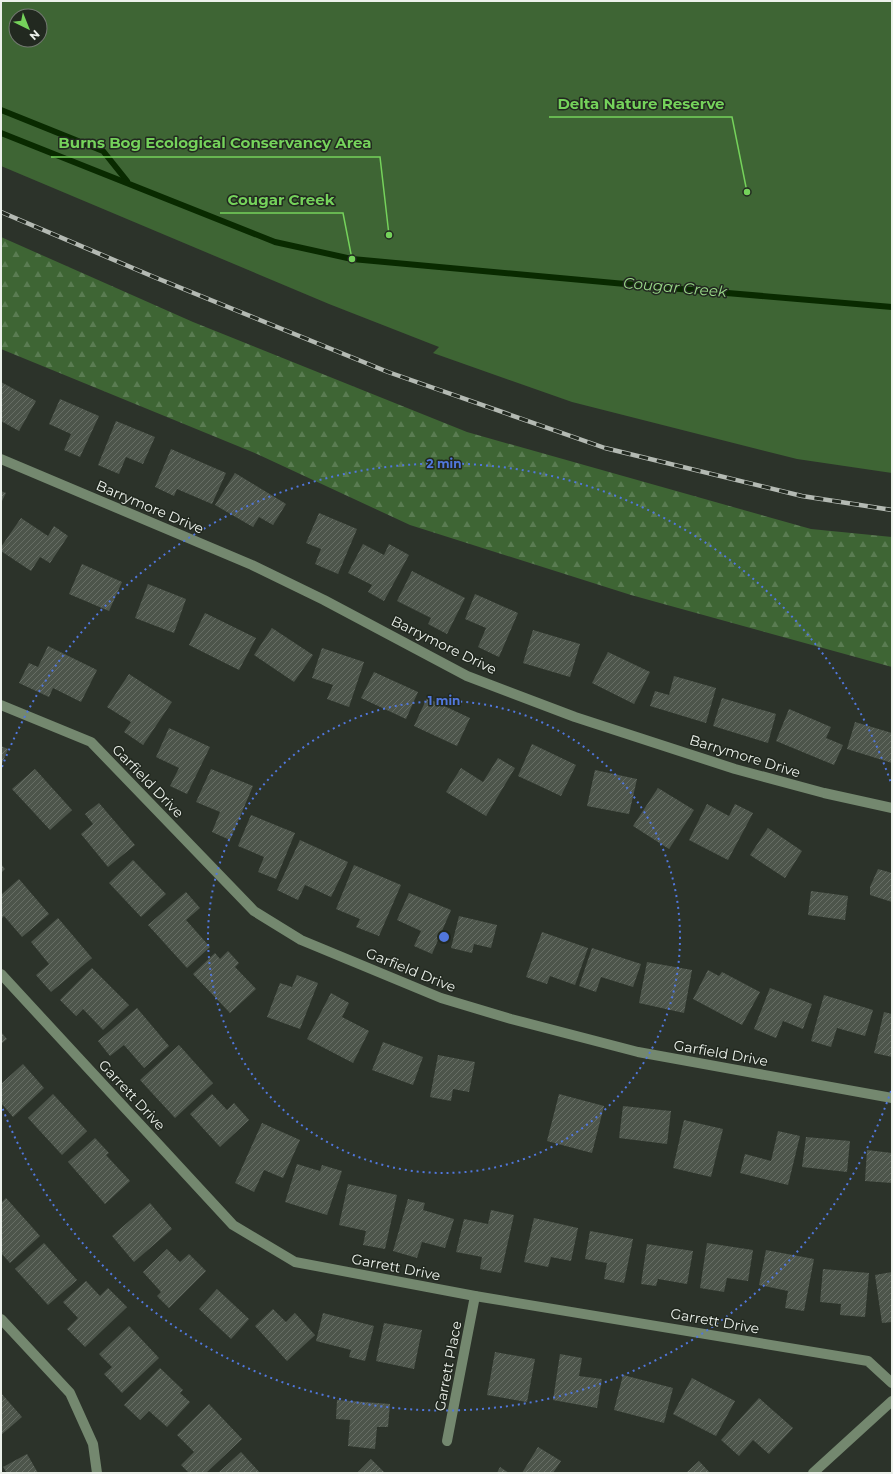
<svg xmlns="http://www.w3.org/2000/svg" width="893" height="1474" font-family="Montserrat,sans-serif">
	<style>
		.forest { fill: url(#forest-firs) }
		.park { fill: #3e6534; fill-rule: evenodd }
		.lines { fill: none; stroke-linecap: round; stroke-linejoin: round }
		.stream { stroke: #092a00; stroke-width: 6 }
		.building { fill: url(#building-hatch) }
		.minor { stroke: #74886f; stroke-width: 10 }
		.rail-casing { stroke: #b4bab3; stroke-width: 4.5 }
		.rail { stroke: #222920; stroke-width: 3; stroke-dasharray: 9; stroke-linecap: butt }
		.ring { fill: none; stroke: #5177dd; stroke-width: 2; stroke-dasharray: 2 4 }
		.labels { text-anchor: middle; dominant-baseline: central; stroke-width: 3; stroke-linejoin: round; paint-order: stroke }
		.street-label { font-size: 14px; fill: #ecf1eb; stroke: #222920 }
		.water-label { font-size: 15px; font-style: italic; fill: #99d988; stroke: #222920 }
		.centre { fill: #5177dd; stroke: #222920; stroke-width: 2 }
		.ring-label { font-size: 12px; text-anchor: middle; font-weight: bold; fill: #5177dd; stroke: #222920; stroke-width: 3; stroke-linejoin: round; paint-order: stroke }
		.leader { fill: none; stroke: #75d25b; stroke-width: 1.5 }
		.callout-dot { fill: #75d25b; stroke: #222920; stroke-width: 1.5 }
		.callout-label { font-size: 15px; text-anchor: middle; font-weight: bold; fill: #75d25b; stroke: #222920; stroke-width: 3; stroke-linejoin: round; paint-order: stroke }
	</style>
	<defs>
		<pattern id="forest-firs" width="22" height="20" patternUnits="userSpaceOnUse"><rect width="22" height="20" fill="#3e6534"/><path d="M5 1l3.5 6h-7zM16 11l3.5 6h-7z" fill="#5a7c52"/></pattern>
		<pattern id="building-hatch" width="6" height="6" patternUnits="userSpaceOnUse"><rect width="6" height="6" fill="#4d554b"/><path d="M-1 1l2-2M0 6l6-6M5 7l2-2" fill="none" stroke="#676e65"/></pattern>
	</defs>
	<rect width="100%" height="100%" fill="#2c332a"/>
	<path class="forest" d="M1 237 193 322 467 432 811 529 892 537V667L631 595 410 525 257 454 1 349Z"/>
	<path class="park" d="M1 1H892V473L797 459 572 402 433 353 439 347 329 304 1 166ZM16 16H40V40H16Z"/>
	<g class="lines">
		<g class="stream">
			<path d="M1 110 103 151 127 181"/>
			<path d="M1 133 275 242 352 259 680 289 892 307"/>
		</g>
	</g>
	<g class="building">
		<path d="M1 382 36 401 19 431 1 421Z"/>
		<path d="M60 399 99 416 80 457 64 450 71 434 49 424Z"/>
		<path d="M116 421 155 437 143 464 126 457 119 474 98 465Z"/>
		<path d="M171 449 226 473 212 504 177 489 174 496 155 487Z"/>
		<path d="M235 473 286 504 273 525 259 517 253 527 215 505Z"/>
		<path d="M1 491 6 493 1 503Z"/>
		<path d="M319 513 357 529 338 574 315 564 321 549 306 543Z"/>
		<path d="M21 518 48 536 54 526 68 536 50 563 40 557 31 571 1 551V547Z"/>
		<path d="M363 544 384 555 389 544 409 555 384 601 368 592 372 585 348 573Z"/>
		<path d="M82 564 122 582 109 611 69 594Z"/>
		<path d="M412 571 465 598 447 634 428 624 431 618 397 601Z"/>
		<path d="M148 584 186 599 174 633 135 618Z"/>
		<path d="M475 594 518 613 499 657 478 647 486 628 465 619Z"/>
		<path d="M205 613 256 638 239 670 189 645Z"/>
		<path d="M272 628 313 655 294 682 254 655Z"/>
		<path d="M533 630 580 644 570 677 523 663Z"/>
		<path d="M48 646 97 670 81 702 53 688 49 697 19 683 29 663 38 667Z"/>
		<path d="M322 648 364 662 349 707 327 699 333 685 312 678Z"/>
		<path d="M608 652 650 672 634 704 592 683Z"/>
		<path d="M374 672 418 692 406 719 361 698Z"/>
		<path d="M129 674 172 702 143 745 124 732 131 722 107 707Z"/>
		<path d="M674 676 716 688 706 723 650 706 655 691 669 695Z"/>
		<path d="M427 698 470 718 457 746 414 726Z"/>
		<path d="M722 698 776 714 768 743 713 726Z"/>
		<path d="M789 709 831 727 826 738 843 745 834 765 776 741Z"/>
		<path d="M855 722 892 733V763L847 749Z"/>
		<path d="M169 728 210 747 187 794 170 786 179 768 156 757Z"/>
		<path d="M532 744 576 765 561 796 518 776Z"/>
		<path d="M1 746 8 749 1 766Z"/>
		<path d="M498 758 515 768 486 816 446 792 461 768 483 782Z"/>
		<path d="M35 769 72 810 50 830 12 789Z"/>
		<path d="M211 769 253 786 230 840 212 832 220 812 196 802Z"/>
		<path d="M595 770 637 779 629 814 587 806Z"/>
		<path d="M658 788 694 810 669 849 633 826Z"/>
		<path d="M99 803 135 845 108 867 81 834 93 824 85 814Z"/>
		<path d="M707 804 729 816 735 804 753 813 728 860 689 840Z"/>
		<path d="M251 815 295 833 276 879 258 872 264 857 238 846Z"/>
		<path d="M768 828 802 851 785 878 750 855Z"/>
		<path d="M300 840 348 862 331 897 305 885 298 900 277 890Z"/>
		<path d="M133 860 166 894 141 917 109 883Z"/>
		<path d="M1 864 5 869 1 873Z"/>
		<path d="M354 865 401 885 379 936 356 927 360 919 336 909Z"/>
		<path d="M878 869 892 873V902L870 895V887Z"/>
		<path d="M19 879 49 914 22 937 4 916 1 919V895Z"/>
		<path d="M811 891 848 896 845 920 808 915Z"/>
		<path d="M186 892 200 908 186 920 210 947 187 968 148 925Z"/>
		<path d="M409 893 451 910 432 954 414 946 421 931 397 920Z"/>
		<path d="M459 916 497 925 491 948 474 944 472 953 451 948Z"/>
		<path d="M58 918 92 958 51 992 36 975 49 964 31 942Z"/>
		<path d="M542 932 588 948 575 985 550 976 547 984 526 977Z"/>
		<path d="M592 948 641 964 633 987 601 977 596 992 579 986Z"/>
		<path d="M228 951 239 963 235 967 256 989 230 1013 193 974 215 953 220 959Z"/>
		<path d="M647 962 692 970 684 1013 639 1003Z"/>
		<path d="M92 968 129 1005 103 1030 83 1009 76 1016 60 1000Z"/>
		<path d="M708 970 719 976 722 972 760 992 742 1025 693 999Z"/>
		<path d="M297 975 318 983 300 1029 267 1017 280 983 292 987Z"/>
		<path d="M770 988 812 1004 803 1029 783 1021 776 1038 754 1029Z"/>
		<path d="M331 993 349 1003 342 1017 369 1031 353 1063 307 1039Z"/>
		<path d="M824 995 873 1010 865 1036 837 1028 831 1047 811 1041Z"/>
		<path d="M137 1008 169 1046 144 1068 124 1045 110 1056 98 1041Z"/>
		<path d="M884 1012 892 1014V1057L874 1053Z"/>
		<path d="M1 1032 7 1039 1 1044Z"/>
		<path d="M383 1042 423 1057 413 1085 372 1070Z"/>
		<path d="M179 1045 213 1083 175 1118 140 1080Z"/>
		<path d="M438 1055 475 1062 469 1092 453 1089 451 1101 430 1097Z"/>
		<path d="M23 1064 44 1088 13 1117 1 1103V1084Z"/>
		<path d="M53 1094 87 1131 62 1155 28 1118Z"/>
		<path d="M212 1094 227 1110 234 1103 249 1120 220 1147 190 1114Z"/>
		<path d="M559 1094 604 1106 592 1153 547 1141Z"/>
		<path d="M623 1106 671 1111 667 1144 619 1138Z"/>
		<path d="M684 1120 723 1129 711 1177 673 1168Z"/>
		<path d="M262 1123 300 1140 283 1178 264 1170 254 1192 235 1183Z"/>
		<path d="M778 1131 800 1136 788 1185 740 1173 745 1154 771 1161Z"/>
		<path d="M806 1137 850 1141 847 1172 802 1167Z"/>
		<path d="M95 1138 109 1153 106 1155 130 1181 105 1204 68 1162Z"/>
		<path d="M867 1150 892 1153V1183L865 1181Z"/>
		<path d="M297 1164 320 1171 322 1165 342 1171 327 1215 285 1202Z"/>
		<path d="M348 1184 397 1195 385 1249 363 1245 366 1231 339 1225Z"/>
		<path d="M6 1198 40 1236 10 1263 1 1253V1203Z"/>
		<path d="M408 1199 425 1203 423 1210 454 1219 445 1248 422 1242 417 1258 393 1251Z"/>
		<path d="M150 1203 172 1229 134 1262 112 1236Z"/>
		<path d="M491 1210 514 1215 501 1273 480 1269 482 1257 456 1252 464 1219 488 1224Z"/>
		<path d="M534 1218 578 1228 571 1261 551 1257 548 1267 524 1262Z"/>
		<path d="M590 1231 633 1239 624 1283 604 1279 607 1263 585 1259Z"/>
		<path d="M44 1243 77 1280 48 1305 15 1269Z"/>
		<path d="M707 1243 753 1250 748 1281 727 1278 724 1292 700 1288Z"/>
		<path d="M647 1244 693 1251 687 1284 658 1279 656 1286 641 1284Z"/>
		<path d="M167 1249 180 1262 189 1254 206 1271 169 1308 157 1296 161 1292 143 1272Z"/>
		<path d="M766 1250 814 1259 804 1311 785 1308 788 1291 759 1285Z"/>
		<path d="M823 1269 869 1273 865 1317 840 1315 841 1304 820 1302Z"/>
		<path d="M892 1272V1322L882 1323 875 1275Z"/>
		<path d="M86 1281 100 1296 108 1288 127 1307 85 1347 67 1329 78 1318 63 1302Z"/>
		<path d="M217 1289 249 1319 231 1339 199 1309Z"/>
		<path d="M273 1309 286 1322 295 1313 315 1335 287 1361 255 1326Z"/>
		<path d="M323 1313 374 1326 365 1361 349 1357 351 1350 316 1341Z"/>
		<path d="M384 1323 422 1330 414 1369 376 1361Z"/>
		<path d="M129 1326 159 1358 122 1393 104 1374 112 1367 99 1354Z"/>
		<path d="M495 1352 535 1359 527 1402 487 1395Z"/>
		<path d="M560 1354 582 1358 579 1376 602 1379 597 1408 553 1400Z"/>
		<path d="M160 1368 183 1390 180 1393 190 1402 167 1427 149 1411 140 1420 124 1405Z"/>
		<path d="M623 1375 673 1388 664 1423 614 1410Z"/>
		<path d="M692 1378 735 1401 716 1436 673 1414Z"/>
		<path d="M1 1393 22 1417 1 1435Z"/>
		<path d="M759 1398 793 1428 769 1454 753 1440 739 1456 721 1440Z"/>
		<path d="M337 1400 390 1404 388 1427H377L375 1449 348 1446 350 1420 336 1419Z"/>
		<path d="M209 1404 242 1439 206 1473H189L181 1465 194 1452 177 1435Z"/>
		<path d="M538 1447 561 1461 553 1473H522Z"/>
		<path d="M241 1452 260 1473H218Z"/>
		<path d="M27 1454 38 1473H7L3 1467Z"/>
		<path d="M371 1459 385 1473H357Z"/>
		<path d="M699 1461 710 1473H686Z"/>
		<path d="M500 1467 509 1473H497Z"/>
	</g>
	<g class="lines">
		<g class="minor">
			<path d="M1 459 252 565 324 600 467 676 575 717 735 769 824 793 892 808"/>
			<path d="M1 705 91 742 254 911 301 940 441 998 511 1019 638 1052 892 1098"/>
			<path d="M1 974 233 1225 295 1262 475 1296 868 1361 892 1383"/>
			<path d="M1 1319 70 1393 93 1444 97 1473"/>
			<path d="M447 1441 475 1296"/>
			<path d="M813 1473 892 1401"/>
		</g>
		<g class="rail-casing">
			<path id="rail" d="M1 212 154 277 388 372 605 448 802 496 892 510"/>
		</g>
		<use href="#rail" class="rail"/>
	</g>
	<g class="ring">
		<circle cx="444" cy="937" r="236"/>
		<path d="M891 1091A473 473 0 0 1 2 1107M2 767A473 473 0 0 1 891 783"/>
	</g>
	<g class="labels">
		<g class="street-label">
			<text transform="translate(150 507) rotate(23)">Barrymore Drive</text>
			<text transform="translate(444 645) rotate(26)">Barrymore Drive</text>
			<text transform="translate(745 756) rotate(17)">Barrymore Drive</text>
			<text transform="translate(148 781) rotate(46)">Garfield Drive</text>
			<text transform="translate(411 970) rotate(22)">Garfield Drive</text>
			<text transform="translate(721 1053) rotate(10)">Garfield Drive</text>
			<text transform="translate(132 1095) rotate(47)">Garrett Drive</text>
			<text transform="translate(396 1267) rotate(11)">Garrett Drive</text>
			<text transform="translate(715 1321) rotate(10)">Garrett Drive</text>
			<text transform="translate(448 1366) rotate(-79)">Garrett Place</text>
		</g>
		<g class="water-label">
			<text transform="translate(675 287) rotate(5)">Cougar Creek</text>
		</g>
	</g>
	<circle cx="444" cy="937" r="6" class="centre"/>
	<g class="ring-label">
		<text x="444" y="468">2 min</text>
		<text x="444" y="705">1 min</text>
	</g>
	<path class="leader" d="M747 192L732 117H549M389 235L380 157H51M352 259L343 213H220"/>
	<g class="callout-dot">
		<circle cx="747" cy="192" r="4"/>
		<circle cx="389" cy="235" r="4"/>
		<circle cx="352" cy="259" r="4"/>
	</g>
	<g class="callout-label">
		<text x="641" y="109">Delta Nature Reserve</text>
		<text x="215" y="148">Burns Bog Ecological Conservancy Area</text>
		<text x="281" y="205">Cougar Creek</text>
	</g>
	<rect width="893" height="1474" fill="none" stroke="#ecf1eb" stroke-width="4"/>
	<g transform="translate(28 28) rotate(137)"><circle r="19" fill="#222920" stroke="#737971"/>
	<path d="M0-3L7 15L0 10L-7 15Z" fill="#75d25b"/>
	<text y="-6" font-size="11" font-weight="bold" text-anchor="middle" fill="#ecf1eb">N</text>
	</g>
</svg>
